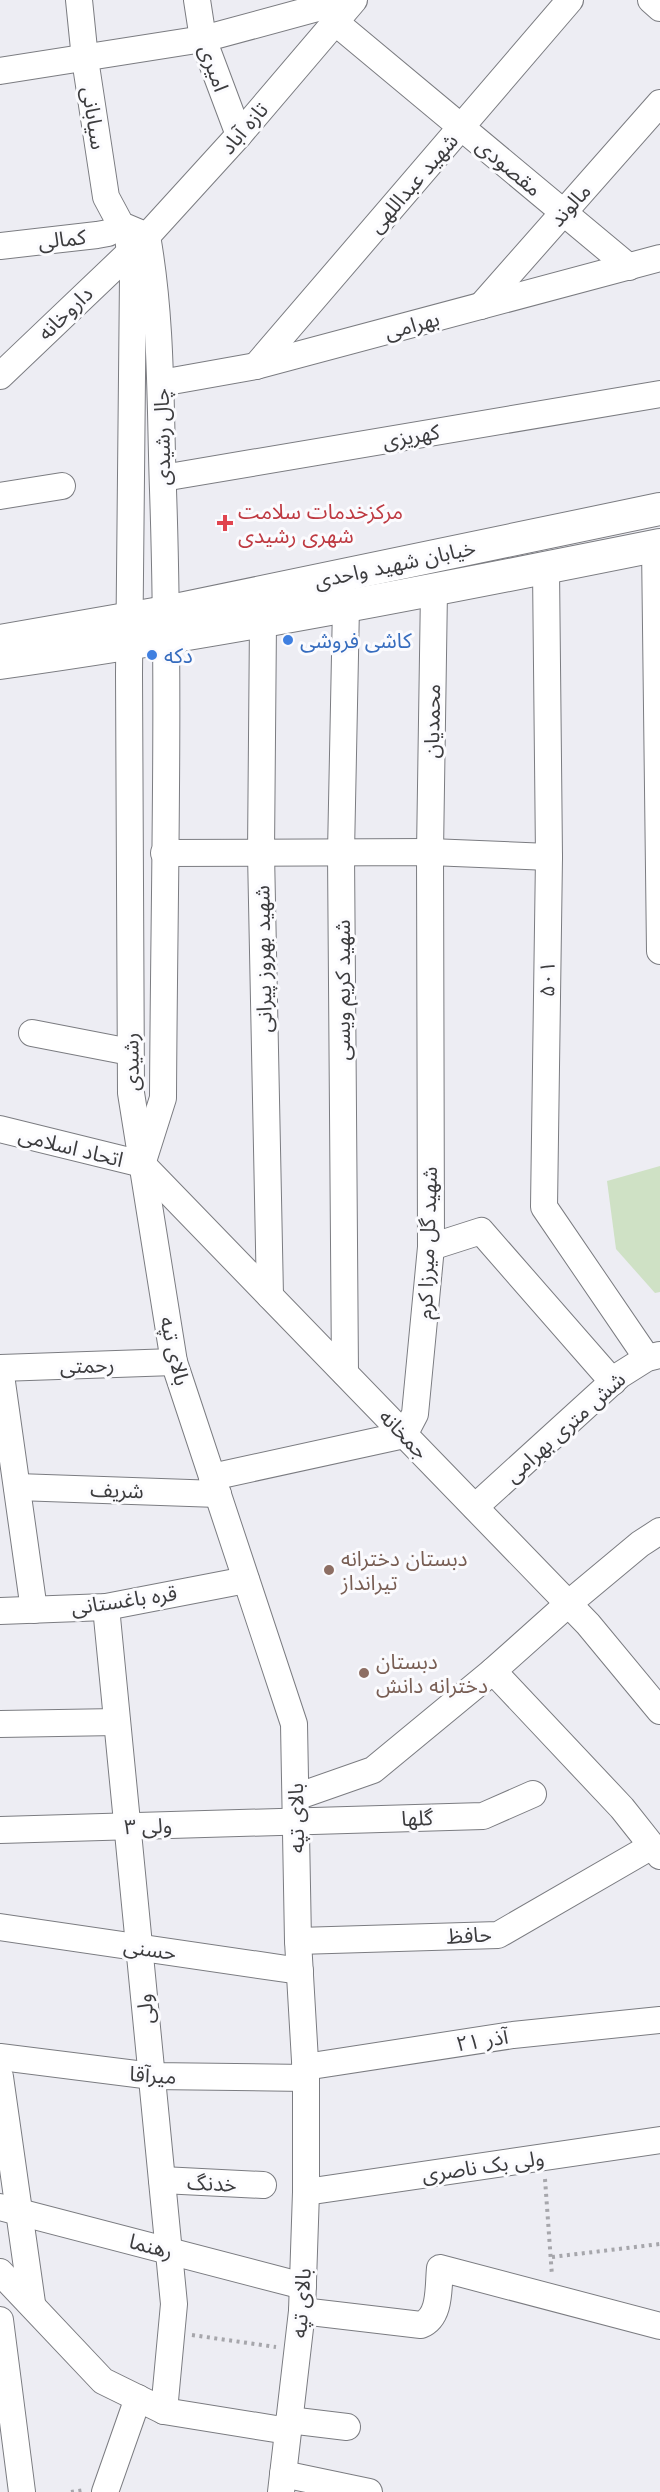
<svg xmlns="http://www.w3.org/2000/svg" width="660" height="2492" font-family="Helvetica,'Noto Sans Arabic',sans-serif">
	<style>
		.green { fill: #cfe1c5 }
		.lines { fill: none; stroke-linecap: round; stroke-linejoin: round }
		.minor-casing { stroke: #7b7c81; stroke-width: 28 }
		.major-casing { stroke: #7b7c81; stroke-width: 34 }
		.path { stroke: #a6a6ab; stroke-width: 4; stroke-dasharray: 3 4.5; stroke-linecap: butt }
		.minor { stroke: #fff; stroke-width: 26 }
		.major { stroke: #fff; stroke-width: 32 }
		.health-dot { fill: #e0444e; stroke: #fbfbfe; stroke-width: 2 }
		.shop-dot { fill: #3f7fe0; stroke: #fbfbfe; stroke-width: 2 }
		.education-dot { fill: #8d6e63; stroke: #fbfbfe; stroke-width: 2 }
		.labels { text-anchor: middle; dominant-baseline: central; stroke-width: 6; stroke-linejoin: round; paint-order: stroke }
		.street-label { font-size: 21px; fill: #3c3c3e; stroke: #fbfbfe }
		.health-label { font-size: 21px; fill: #be3a42; stroke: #fbfbfe; text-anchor: start }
		.shop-label { font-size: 21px; fill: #366cbe; stroke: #fbfbfe; text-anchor: start }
		.education-label { font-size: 21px; fill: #785e54; stroke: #fbfbfe; text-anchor: start }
	</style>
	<rect width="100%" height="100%" fill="#ededf3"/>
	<path class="green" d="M660 1166V1292L655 1293 616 1249 607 1181Z"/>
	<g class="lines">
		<g class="minor-casing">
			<g id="minor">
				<path d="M79 0 85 59 106 197 121 225 147 236C162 320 160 405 163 490 170 692 164 895 163 1098L144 1158"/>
				<path d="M197 0 203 39 239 135"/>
				<path d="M651 0 660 8"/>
				<path d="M335 22 629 267"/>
				<path d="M0 71 203 39 347 0"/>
				<path d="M127 229 133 277 129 674 131 1093 174 1362 294 1724 298 1941 306 2078V2192L302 2311 281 2492"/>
				<path d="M0 246 97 235 108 233 121 225"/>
				<path d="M481 306 660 103"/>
				<path d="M256 366 570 0"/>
				<path d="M0 376 147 236 239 135 354 0"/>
				<path d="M161 383 256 366 660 258"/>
				<path d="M163 478 660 394"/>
				<path d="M0 496 62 486"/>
				<path d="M655 546 660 951"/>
				<path d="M546 569 549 857 544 1207 647 1358"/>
				<path d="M263 621 261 853 270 1296"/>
				<path d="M164 853 430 852 549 857"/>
				<path d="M32 1033 130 1052"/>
				<path d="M0 1129 142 1164"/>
				<path d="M142 1164 588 1624 660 1711"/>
				<path d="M431 1247 481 1231 613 1382"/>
				<path d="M0 1368 34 1610"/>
				<path d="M0 1368 174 1362"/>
				<path d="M345 1373 341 853 346 606"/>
				<path d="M212 1477 404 1435 415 1414 431 1247 430 852 434 590"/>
				<path d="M17 1487 218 1494"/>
				<path d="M475 1507 620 1375 647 1358 660 1355"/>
				<path d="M106 1607 174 2304 164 2411"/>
				<path d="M0 1611 106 1607 246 1580"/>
				<path d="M493 1671 622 1808 660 1856"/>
				<path d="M0 1724 117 1722"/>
				<path d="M296 1797 373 1770 493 1671 568 1604 640 1544 660 1531"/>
				<path d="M0 1830 483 1816 533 1794"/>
				<path d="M0 1927 300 1971"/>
				<path d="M298 1941 498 1935 652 1846"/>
				<path d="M0 2057 152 2076 306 2078"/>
				<path d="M305 2067 513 2035 660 2020"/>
				<path d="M0 2077 32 2303"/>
				<path d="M162 2180 263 2185"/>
				<path d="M306 2192 660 2140"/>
				<path d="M0 2207 303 2286"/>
				<path d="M0 2272 103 2381 164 2411 288 2431"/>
				<path d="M302 2311 421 2325C441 2317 438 2288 440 2268L660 2326"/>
				<path d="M0 2320 22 2492"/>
				<path d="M289 2420 347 2427"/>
				<path d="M283 2474 369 2492"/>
				<path d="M105 2492 138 2398"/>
			</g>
		</g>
		<g class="major-casing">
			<g id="major">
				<path d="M0 641 166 612 660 509"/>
				<path d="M0 663C222 632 441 589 660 545"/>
			</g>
		</g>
		<g class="path">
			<path d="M545 2179 552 2276"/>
			<path d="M552 2257 660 2244"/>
			<path d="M192 2335 276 2347"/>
			<path d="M71 2492 84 2490"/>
		</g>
		<use href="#minor" class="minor"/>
		<use href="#major" class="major"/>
	</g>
	<path class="health-dot" d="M222 514h6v6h6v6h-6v6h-6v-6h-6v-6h6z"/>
	<g class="shop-dot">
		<circle cx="288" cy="640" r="6"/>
		<circle cx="152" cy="655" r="6"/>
	</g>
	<g class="education-dot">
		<circle cx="329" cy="1570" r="6"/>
		<circle cx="364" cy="1673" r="6"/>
	</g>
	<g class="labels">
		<g class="street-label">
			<text transform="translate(214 68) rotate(70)">امیری</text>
			<text transform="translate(94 118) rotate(81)">سیابانی</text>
			<text transform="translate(244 128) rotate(-49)">تازه آباد</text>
			<text transform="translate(509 167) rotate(40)">مقصودی</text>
			<text transform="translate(413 183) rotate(-49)">شهید عبداللهی</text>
			<text transform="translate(570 205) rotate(-48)">مالوند</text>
			<text transform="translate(62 239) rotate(-6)">کمالی</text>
			<text transform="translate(65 313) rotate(-44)">داروخانه</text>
			<text transform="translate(412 325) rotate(-15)">بهرامی</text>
			<text transform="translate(411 436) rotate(-10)">کهریزی</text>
			<text transform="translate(162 437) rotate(-91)">چال رشیدی</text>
			<text transform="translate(395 564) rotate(-12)">خیابان شهید واحدی</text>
			<text transform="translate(432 721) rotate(-89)">محمدیان</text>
			<text transform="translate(263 959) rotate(-91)">شهید بهروز پیرانی</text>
			<text transform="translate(547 979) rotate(-89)">۵۰۱</text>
			<text transform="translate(342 990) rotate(-90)">شهید کریم ویسی</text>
			<text transform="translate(131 1062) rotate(-91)">رشیدی</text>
			<text transform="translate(71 1147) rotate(14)">اتحاد اسلامی</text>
			<text transform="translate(427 1243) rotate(-88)">شهید گل میرزا کرم</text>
			<text transform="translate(175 1351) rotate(77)">بالای تپه</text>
			<text transform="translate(87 1365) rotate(-2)">رحمتی</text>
			<text transform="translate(565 1427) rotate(-42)">شش متری بهرامی</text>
			<text transform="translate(404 1434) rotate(46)">جمخانه</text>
			<text transform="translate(117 1490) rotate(2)">شریف</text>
			<text transform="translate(124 1600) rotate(-8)">قره باغستانی</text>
			<text transform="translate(296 1818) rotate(-91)">بالای تپه</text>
			<text transform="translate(417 1818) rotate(-2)">گلها</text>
			<text transform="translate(148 1826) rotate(-2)">ولی ۳</text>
			<text transform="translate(469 1935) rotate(-3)">حافظ</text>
			<text transform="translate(150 1949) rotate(8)">حسنی</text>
			<text transform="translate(145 2009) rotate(-96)">ولی</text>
			<text transform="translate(482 2040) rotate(-9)">۲۱ آذر</text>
			<text transform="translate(153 2075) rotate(4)">میرآقا</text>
			<text transform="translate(483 2166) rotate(-8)">ولی بک ناصری</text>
			<text transform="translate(212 2183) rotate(3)">خدنگ</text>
			<text transform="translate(151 2246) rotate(15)">رهنما</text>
			<text transform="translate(301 2303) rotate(-86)">بالای تپه</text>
		</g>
		<g class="health-label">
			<text x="238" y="511">مرکزخدمات سلامت<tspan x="238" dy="24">شهری رشیدی</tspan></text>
		</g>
		<g class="shop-label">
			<text x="300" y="640">کاشی فروشی</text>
			<text x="164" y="655">دکه</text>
		</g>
		<g class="education-label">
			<text x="341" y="1558">دبستان دخترانه<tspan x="341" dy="24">تیرانداز</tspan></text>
			<text x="376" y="1661">دبستان<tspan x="376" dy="24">دخترانه دانش</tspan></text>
		</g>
	</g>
</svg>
